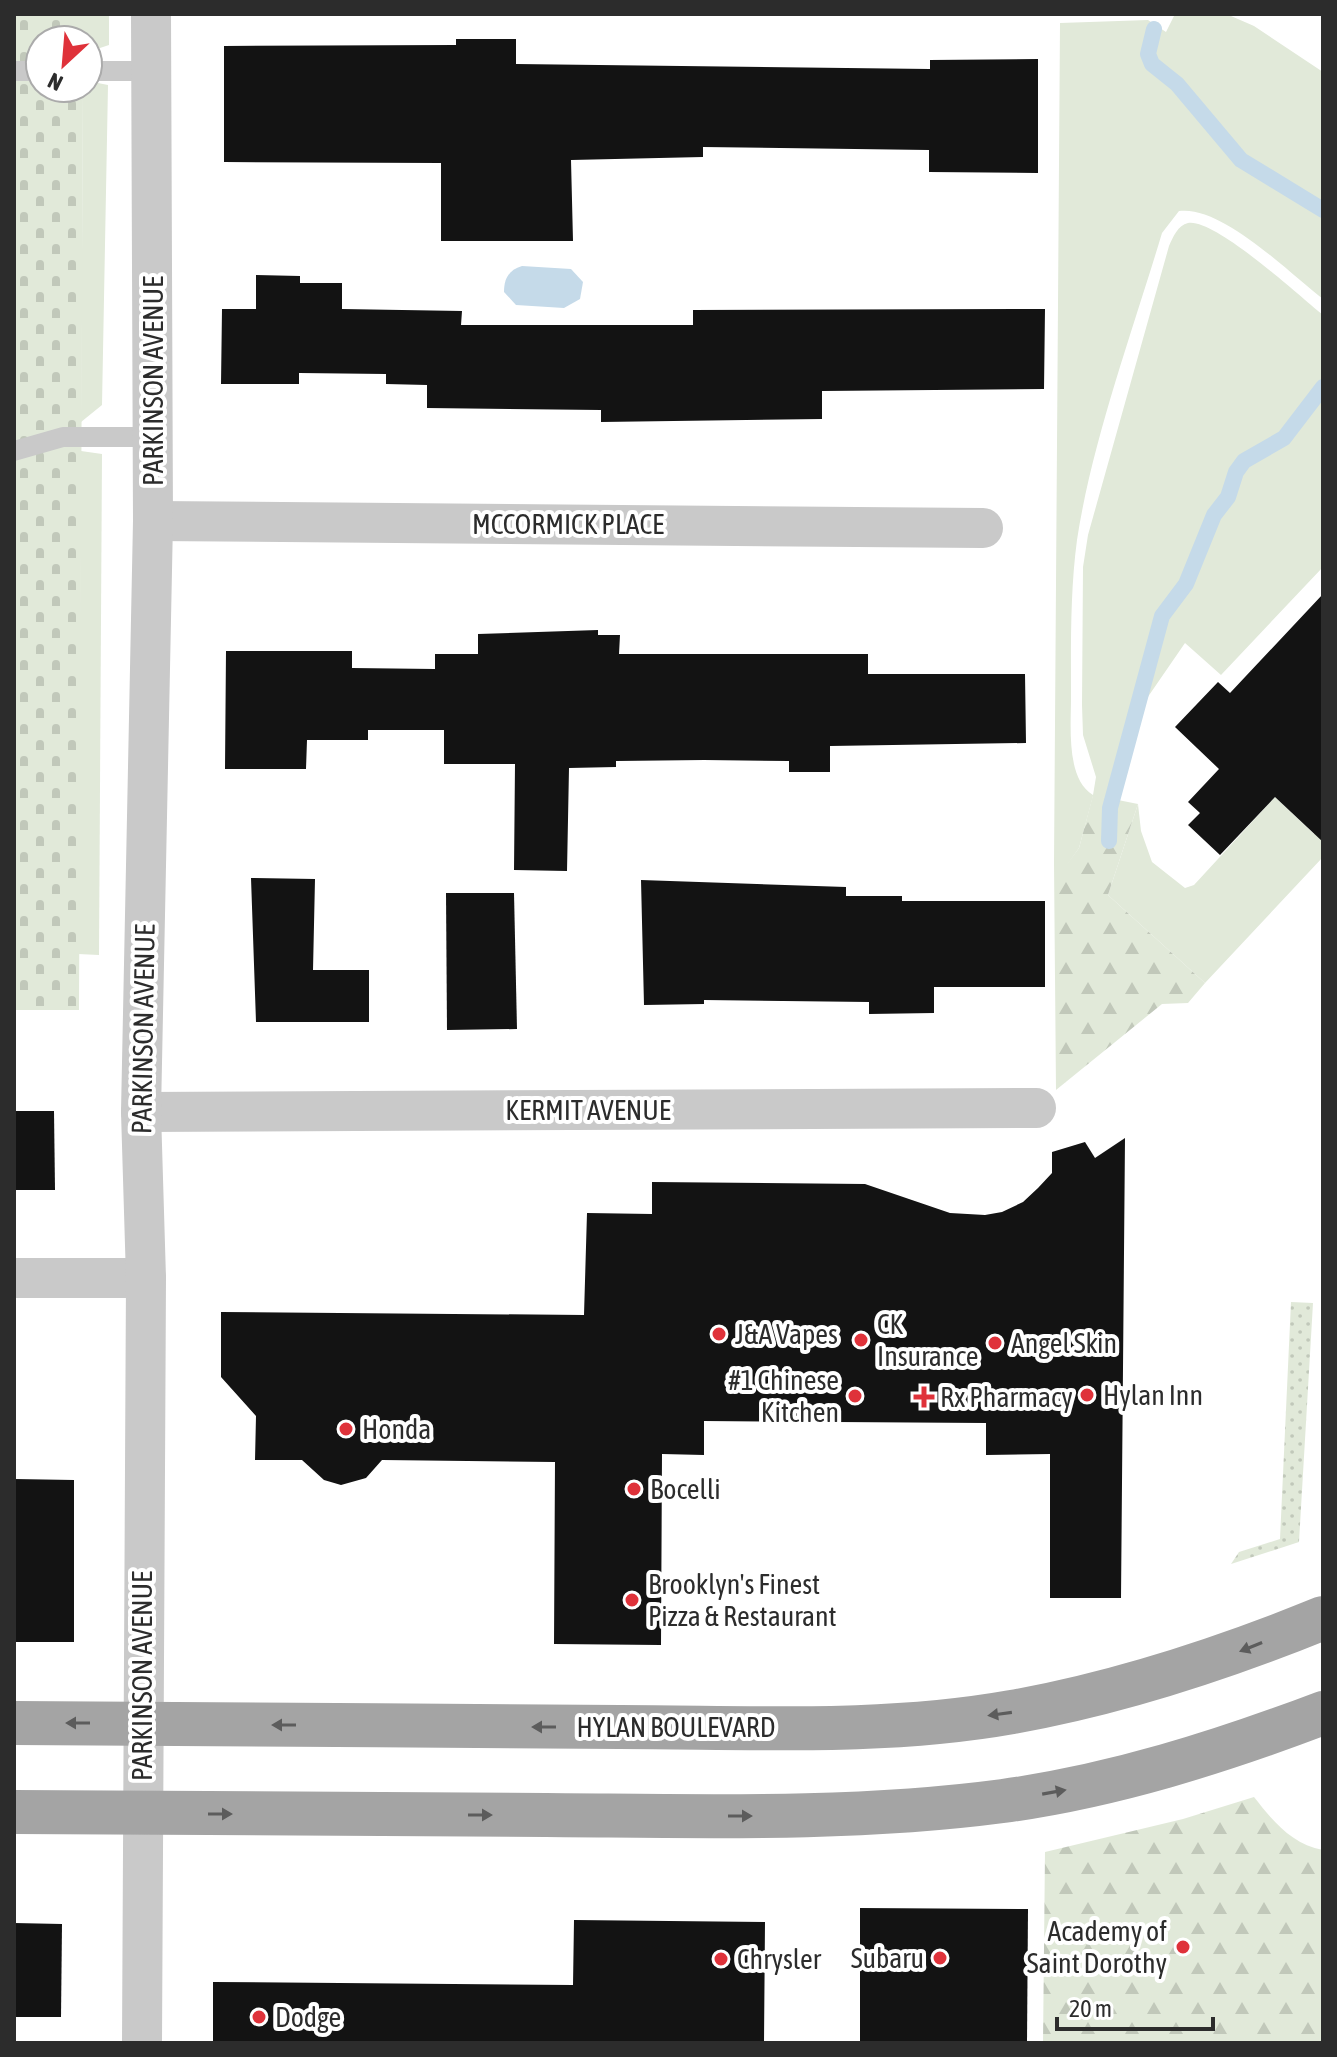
<svg xmlns="http://www.w3.org/2000/svg" width="1337" height="2057" font-family="'Asap Condensed',sans-serif">
	<style>
		.grass { fill: #e1e9d9 }
		.forest { fill: url(#forest-firs) }
		.cemetery { fill: url(#cemetery-stones) }
		.garden { fill: url(#garden-dots) }
		.water { fill: #c5dae9 }
		.lines { fill: none; stroke-linecap: round; stroke-linejoin: round }
		.stream { stroke: #c5dae9; stroke-width: 16 }
		.building { fill: #131313 }
		.service { stroke: #c9c9c9; stroke-width: 20 }
		.minor { stroke: #c9c9c9; stroke-width: 40 }
		.primary { stroke: #a4a4a4; stroke-width: 44 }
		.oneway { fill: #5c5c5c }
		.poi-dot { fill: #df323a; stroke: #fff; stroke-width: 3 }
		.labels { text-anchor: middle; dominant-baseline: central; stroke-width: 8; stroke-linejoin: round; paint-order: stroke }
		.street-label { font-size: 28px; fill: #2c2c2c; stroke: #fff }
		.poi-label { font-size: 28px; fill: #2c2c2c; stroke: #fff; text-anchor: start }
	</style>
	<defs>
		<pattern id="forest-firs" width="22" height="20" patternUnits="userSpaceOnUse" patternTransform="scale(2)"><rect width="22" height="20" fill="#e1e9d9"/><path d="M5 1l3.5 6h-7zM16 11l3.5 6h-7z" fill="#c1c8ba"/></pattern>
		<pattern id="cemetery-stones" width="16" height="16" patternUnits="userSpaceOnUse" patternTransform="scale(2)"><rect width="16" height="16" fill="#e1e9d9"/><path d="M2 7V4a2 2 0 0 1 4 0v3zM10 15v-3a2 2 0 0 1 4 0v3z" fill="#c1c8ba"/></pattern>
		<pattern id="garden-dots" width="8" height="8" patternUnits="userSpaceOnUse" patternTransform="scale(2)"><rect width="8" height="8" fill="#e1e9d9"/><path d="M2 2h.1M6 6h.1" fill="none" stroke="#c1c8ba" stroke-width="1.8" stroke-linecap="round"/></pattern>
	</defs>
	<rect width="100%" height="100%" fill="#fff"/>
	<g class="grass">
		<path d="M83 14H109V45L88 52V40H83Z"/>
		<path d="M1175 14 1231 16 1254 26 1323 72V299C1289 273 1222 205 1179 211L1162 233C1133 330 1092 441 1077 540 1070 592 1071 646 1071 699 1071 727 1066 779 1093 795L1096 777 1083 735 1082 705 1083 567 1088 535 1169 246C1173 237 1178 225 1188 223 1215 218 1299 296 1323 315V567L1221 675 1185 643 1143 704 1118 800 1093 796 1079 848 1067 865 1054 864 1060 23 1148 20 1166 32Z"/>
		<path d="M88 81 108 85 102 405 81 422 83 88H88Z"/>
		<path d="M81 451 102 454 99 955 78 954Z"/>
		<path d="M1275 797 1314 834 1323 825V857L1205 983 1108 895 1138 804 1141 831 1152 862 1185 888 1194 885Z"/>
	</g>
	<g class="forest">
		<path d="M1093 795 1138 804 1108 895 1205 983 1188 1003 1162 1004 1056 1090 1054 864H1067L1079 848Z"/>
		<path d="M1254 1797C1273 1821 1291 1844 1323 1850V2043H1043L1045 1852 1183 1819Z"/>
	</g>
	<path class="cemetery" d="M14 14H83V40H40V88H83L79 1010H14Z"/>
	<path class="garden" d="M1291 1302 1313 1303 1299 1542 1231 1564 1239 1552 1280 1539Z"/>
	<path class="water" d="M522 266 571 269 583 282 580 299 564 308 516 305 504 292C504 278 509 270 522 266Z"/>
	<g class="lines">
		<g class="stream">
			<path d="M1154 29 1148 54 1152 64 1177 84 1241 160 1323 210"/>
			<path d="M1109 841 1110 808 1162 616 1186 584 1214 515 1228 497 1236 472 1244 461 1284 438 1323 387"/>
		</g>
	</g>
	<g class="building">
		<path d="M456 39H516V64L930 69V60L1038 59V173L929 172V150L703 147V157L571 160 573 241H441V163L224 162V46L456 45Z"/>
		<path d="M256 275 300 276V283H342V309L462 311 461 325H693V310L1045 309 1044 389 822 391V419L601 422V410L427 408V385L386 384V374L299 373V384H221L222 309H256Z"/>
		<path d="M1323 594V842L1275 797 1220 855 1188 825 1200 813 1188 802 1219 769 1175 727 1218 682 1230 693Z"/>
		<path d="M598 630V635H620L619 654H868V674H1025L1026 743 830 746V772H789V761L704 760 616 761V767L569 768 567 871 514 870 515 764H444V730H368V740H307L306 769H225L226 651H352V668L435 669V654H478V634Z"/>
		<path d="M251 878 315 879 313 970H369V1022H256Z"/>
		<path d="M641 880 846 887V896H902V901H1045V987H934V1013L869 1014V1002L704 1000V1004L644 1005Z"/>
		<path d="M446 893H514L517 1029 447 1030Z"/>
		<path d="M14 1111H54L55 1190H14Z"/>
		<path d="M1125 1138 1121 1598H1050V1454L986 1455V1423L704 1421V1455L662 1454 661 1645 554 1644 555 1462 382 1460 366 1478 341 1485 324 1480 302 1460H255L256 1416 221 1377V1312L584 1315 587 1213 652 1214V1182L865 1184 950 1213 985 1215 1002 1212 1023 1202 1038 1188 1052 1173V1152L1085 1142 1095 1158Z"/>
		<path d="M14 1479 74 1480V1642H14Z"/>
		<path d="M860 1908 1028 1909 1027 2043H860Z"/>
		<path d="M574 1920 765 1922 764 2043H213V1982L573 1985Z"/>
		<path d="M14 1923 62 1924 61 2017H14Z"/>
	</g>
	<g class="lines">
		<g class="service">
			<path d="M14 71H40"/>
			<path d="M88 71H152"/>
			<path d="M14 451 63 437H153"/>
		</g>
		<g class="minor">
			<path d="M153 521 983 528"/>
			<path d="M141 1112 1036 1108"/>
			<path d="M14 1278H146"/>
			<path d="M142 2043 146 1278 141 1112 153 521 151 14"/>
		</g>
		<g class="primary">
			<path d="M14 1723C216 1723 418 1726 620 1727 750 1727 883 1735 1012 1712 1119 1693 1222 1659 1323 1618"/>
			<path d="M14 1812C191 1812 368 1815 546 1815 698 1816 852 1821 1003 1801 1113 1786 1220 1752 1323 1713"/>
		</g>
	</g>
	<defs><path id="oneway-solid" d="M-6-.8H1V-3.2L6.5 0L1 3.2V.8H-6Z" transform="scale(2)"/></defs>
	<g class="oneway">
		<use href="#oneway-solid" transform="translate(1251 1647) rotate(158)"/>
		<use href="#oneway-solid" transform="translate(1000 1714) rotate(172)"/>
		<use href="#oneway-solid" transform="translate(78 1723) rotate(-180)"/>
		<use href="#oneway-solid" transform="translate(284 1725) rotate(-180)"/>
		<use href="#oneway-solid" transform="translate(544 1727) rotate(-180)"/>
		<use href="#oneway-solid" transform="translate(1054 1792) rotate(-10)"/>
		<use href="#oneway-solid" transform="translate(220 1814)"/>
		<use href="#oneway-solid" transform="translate(480 1815)"/>
		<use href="#oneway-solid" transform="translate(740 1816)"/>
	</g>
	<g class="poi-dot">
		<circle cx="719" cy="1334" r="8"/>
		<circle cx="861" cy="1340" r="8"/>
		<circle cx="995" cy="1343" r="8"/>
		<circle cx="1087" cy="1395" r="8"/>
		<circle cx="855" cy="1396" r="8"/>
		<path d="M920 1385h8v8h8v8h-8v8h-8v-8h-8v-8h8z"/>
		<circle cx="346" cy="1429" r="8"/>
		<circle cx="634" cy="1489" r="8"/>
		<circle cx="632" cy="1600" r="8"/>
		<circle cx="1183" cy="1947" r="8"/>
		<circle cx="940" cy="1958" r="8"/>
		<circle cx="721" cy="1959" r="8"/>
		<circle cx="259" cy="2017" r="8"/>
	</g>
	<g class="labels">
		<g class="street-label">
			<text transform="translate(153 381) rotate(-90)">PARKINSON AVENUE</text>
			<text x="568" y="524">MCCORMICK PLACE</text>
			<text transform="translate(143 1029) rotate(-89)">PARKINSON AVENUE</text>
			<text x="588" y="1110">KERMIT AVENUE</text>
			<text transform="translate(142 1676) rotate(-90)">PARKINSON AVENUE</text>
			<text x="676" y="1727">HYLAN BOULEVARD</text>
		</g>
		<g class="poi-label">
			<text x="877" y="1324">CK<tspan x="877" dy="32">Insurance</tspan></text>
			<text x="735" y="1334">J&amp;A Vapes</text>
			<text x="1011" y="1343">Angel Skin</text>
			<text x="839" y="1380" text-anchor="end">#1 Chinese<tspan x="839" dy="32">Kitchen</tspan></text>
			<text x="1103" y="1395">Hylan Inn</text>
			<text x="940" y="1397">Rx Pharmacy</text>
			<text x="362" y="1429">Honda</text>
			<text x="650" y="1489">Bocelli</text>
			<text x="648" y="1584">Brooklyn's Finest<tspan x="648" dy="32">Pizza &amp; Restaurant</tspan></text>
			<text x="1167" y="1931" text-anchor="end">Academy of<tspan x="1167" dy="32">Saint Dorothy</tspan></text>
			<text x="924" y="1958" text-anchor="end">Subaru</text>
			<text x="737" y="1959">Chrysler</text>
			<text x="275" y="2017">Dodge</text>
		</g>
	</g>
	<rect width="1337" height="2057" fill="none" stroke="#2c2c2c" stroke-width="32"/>
	<g transform="translate(64 64) rotate(206)"><circle r="38" fill="#ffffff" stroke="#ababab" stroke-width="2"/>
	<path d="M0-6L14 30L0 20L-14 30Z" fill="#df323a"/>
	<text y="-12" font-size="22" font-weight="bold" text-anchor="middle" fill="#2c2c2c">N</text>
	</g>
	<path d="M1057 2017v12h156v-12" fill="none" stroke="#2c2c2c" stroke-width="4"/>
	<text x="1069" y="2017" font-size="24" fill="#2c2c2c" stroke="#ffffff" stroke-width="6" paint-order="stroke">20 m</text>
</svg>
